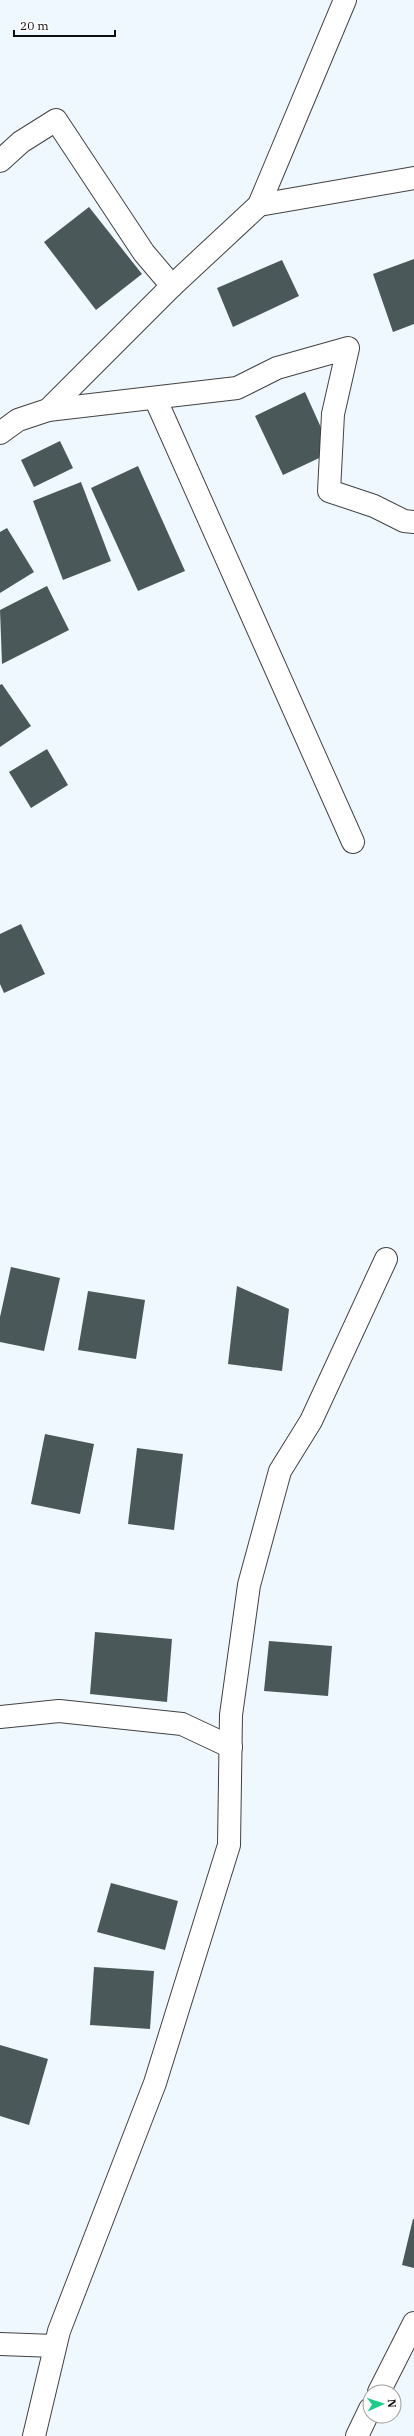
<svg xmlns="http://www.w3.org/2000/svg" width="414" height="2436" font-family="'IBM Plex Serif',serif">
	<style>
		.building { fill: #4a5859 }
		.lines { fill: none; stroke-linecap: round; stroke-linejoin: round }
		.street-casing { stroke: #424242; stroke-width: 24 }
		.street { stroke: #fff; stroke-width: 22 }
	</style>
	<rect width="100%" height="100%" fill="#f0f8ff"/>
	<g class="building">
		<path d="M89 207 142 274 96 310 44 242Z"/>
		<path d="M414 259V324L393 332 373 274Z"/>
		<path d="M282 260 299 296 233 327 217 288Z"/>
		<path d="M305 392 332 452 283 475 255 416Z"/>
		<path d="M60 441 73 468 34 487 21 460Z"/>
		<path d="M138 466 185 571 138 591 91 488Z"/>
		<path d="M81 482 111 561 63 580 33 501Z"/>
		<path d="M7 528 34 572 0 593V532Z"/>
		<path d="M47 586 69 630 2 664 0 610Z"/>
		<path d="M2 684 31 726 0 747V685Z"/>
		<path d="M47 749 68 785 31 808 9 772Z"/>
		<path d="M21 924 45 974 4 993 0 984V934Z"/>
		<path d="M11 1267 60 1278 44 1351 0 1342V1317Z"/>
		<path d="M237 1286 289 1309 282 1371 228 1364Z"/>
		<path d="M88 1291 145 1300 136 1359 78 1350Z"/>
		<path d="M45 1434 94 1444 80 1514 31 1504Z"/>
		<path d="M137 1448 183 1454 174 1530 128 1524Z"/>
		<path d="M95 1632 172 1639 167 1702 90 1694Z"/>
		<path d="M269 1641 332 1646 328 1696 264 1691Z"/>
		<path d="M111 1883 178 1901 165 1950 97 1932Z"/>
		<path d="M94 1967 154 1971 150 2029 90 2025Z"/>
		<path d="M0 2045 48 2059 29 2125 0 2116Z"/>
		<path d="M413 2219H414V2268L402 2265Z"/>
	</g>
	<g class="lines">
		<g class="street-casing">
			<g id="street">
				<path d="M0 161 21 142 56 120 144 253 172 286"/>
				<path d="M259 205 414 178"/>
				<path d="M155 398 353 842"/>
				<path d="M48 410 237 388 277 368 348 348 333 414 329 491 374 506 404 521 414 522"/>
				<path d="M0 433 18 420 48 410 172 286 259 205 345 0"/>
				<path d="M0 1717 59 1711 182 1724 231 1747"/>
				<path d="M0 2344 55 2346"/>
				<path d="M379 2392 414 2323"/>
				<path d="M34 2436 59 2331 155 2083 229 1845 231 1715 249 1585 280 1471 311 1421 386 1259"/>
				<path d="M357 2436 370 2409"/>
			</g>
		</g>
		<use href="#street" class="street"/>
	</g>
	<g transform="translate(382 2404) rotate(87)"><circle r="19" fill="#ffffff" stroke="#9f9f9f"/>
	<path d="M0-3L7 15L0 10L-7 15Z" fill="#17ce89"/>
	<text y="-6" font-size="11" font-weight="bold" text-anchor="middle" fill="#0f0f0f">N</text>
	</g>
	<path d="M14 30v6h101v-6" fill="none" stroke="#0f0f0f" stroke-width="2"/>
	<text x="20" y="30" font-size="12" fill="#0f0f0f" stroke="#ffffff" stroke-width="3" paint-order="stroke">20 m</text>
</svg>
